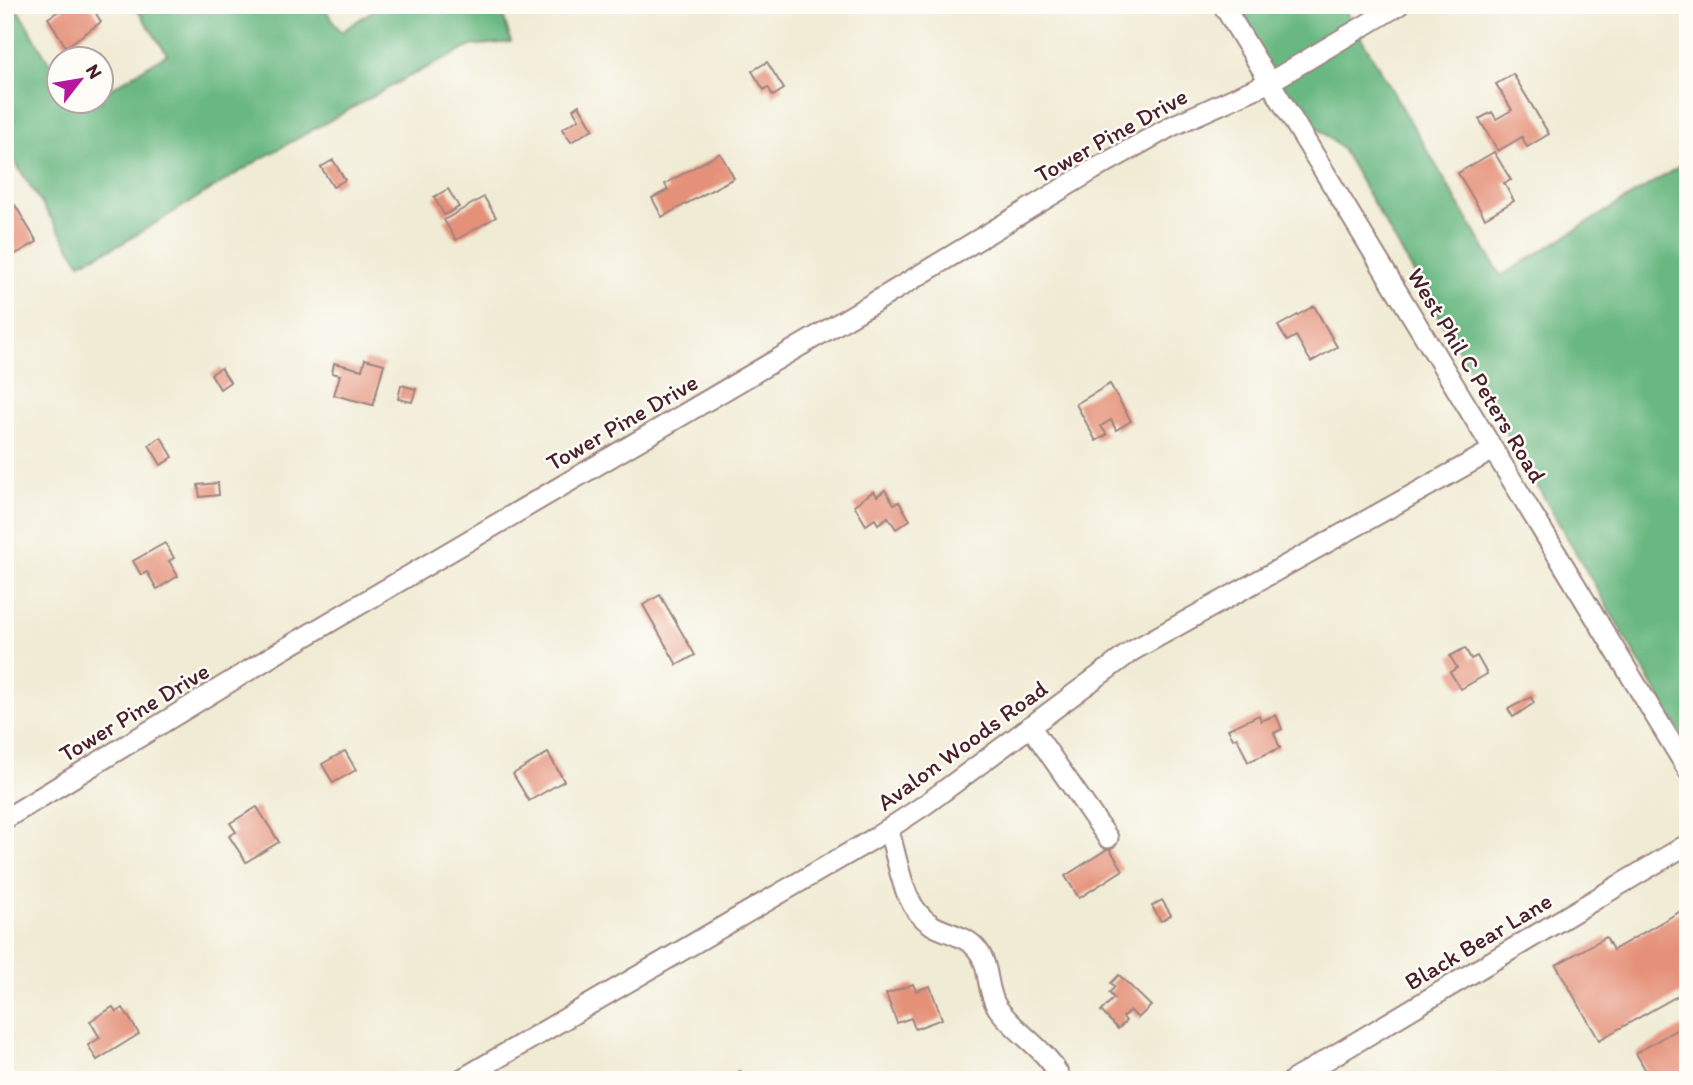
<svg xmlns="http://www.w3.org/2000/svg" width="1693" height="1085" font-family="Itim,sans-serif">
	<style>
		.forest { fill: #69b881; stroke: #5a6c56; stroke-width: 2 }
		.building { fill: #e59179 }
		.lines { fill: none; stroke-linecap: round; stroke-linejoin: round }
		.minor-casing { stroke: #9d8580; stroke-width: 23 }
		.minor { stroke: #fff; stroke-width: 19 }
		.labels { text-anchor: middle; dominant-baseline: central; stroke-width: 5; stroke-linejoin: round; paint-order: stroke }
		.street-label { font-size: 24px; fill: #4a1f2b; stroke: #fdfcf7 }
	</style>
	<rect width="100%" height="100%" fill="#fdfcf7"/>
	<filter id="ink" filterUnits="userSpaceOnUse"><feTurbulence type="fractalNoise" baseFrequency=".0143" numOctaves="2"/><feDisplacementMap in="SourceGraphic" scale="14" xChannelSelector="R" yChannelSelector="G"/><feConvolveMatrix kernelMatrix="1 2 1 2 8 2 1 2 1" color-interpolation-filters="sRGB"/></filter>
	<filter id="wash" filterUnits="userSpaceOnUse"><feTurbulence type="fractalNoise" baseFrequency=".00686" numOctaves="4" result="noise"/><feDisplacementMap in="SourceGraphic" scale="28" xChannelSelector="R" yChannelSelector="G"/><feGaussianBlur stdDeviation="1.57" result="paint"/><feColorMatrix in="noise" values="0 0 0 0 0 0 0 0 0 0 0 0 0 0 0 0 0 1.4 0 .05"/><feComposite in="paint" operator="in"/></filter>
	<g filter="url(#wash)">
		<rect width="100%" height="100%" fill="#f0ebd4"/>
		<g class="forest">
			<path d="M5 5H15L59 79 60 102H73L78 108 89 102H102V94L167 54 134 5H322L341 32 381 5H500L511 42 471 46 406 78 259 160 121 244 80 263 5 147Z"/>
			<path d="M1239 5H1342L1501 276 1688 161V746L1342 149C1317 126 1286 104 1268 76 1255 55 1253 27 1239 5Z"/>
		</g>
		<g id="blocks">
			<g class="building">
				<path d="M68 5H91L101 22 66 47 48 18Z"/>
				<path d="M767 62 784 89 773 96 768 87 764 90 752 71Z"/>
				<path d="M1513 74 1549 134 1527 147 1522 137 1498 151 1479 119 1492 112 1496 119 1512 110 1496 84Z"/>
				<path d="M579 105 593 129 571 142 562 129 579 119 573 109Z"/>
				<path d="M1494 152 1511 180 1504 183 1514 201 1485 218 1458 173Z"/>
				<path d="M720 153 734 178 662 217 652 198 668 190 665 184Z"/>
				<path d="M333 160 345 180 333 187 321 167Z"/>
				<path d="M448 189 459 207 444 215 434 197Z"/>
				<path d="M484 197 496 217 456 240 444 220Z"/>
				<path d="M15 205 37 242 14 255 5 240V211Z"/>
				<path d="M1314 306 1337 347 1311 362 1296 336 1287 341 1278 326Z"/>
				<path d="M365 359 384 364 373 405 334 395 340 375 332 373 334 363 362 370Z"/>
				<path d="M221 368 230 382 220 389 211 374Z"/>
				<path d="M1110 384 1131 421 1116 430 1111 420 1101 426 1107 435 1096 441 1076 404Z"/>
				<path d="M401 385 416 389 412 402 398 399Z"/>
				<path d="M161 437 173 457 161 465 149 445Z"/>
				<path d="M218 483 219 495 200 497 198 485Z"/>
				<path d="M885 490 894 504 899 502 910 520 896 529 888 517 878 524 875 519 866 525 854 505 874 491 877 496Z"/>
				<path d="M165 543 174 558 169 561 178 576 157 589 147 572 141 575 133 561Z"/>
				<path d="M660 595 695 655 677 665 643 605Z"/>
				<path d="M1465 648 1471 659 1477 656 1487 674 1461 689 1450 672 1457 668 1450 656Z"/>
				<path d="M1531 697 1534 703 1513 717 1508 709Z"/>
				<path d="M1259 715 1261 721 1276 715 1282 729 1274 733 1280 748 1248 762 1237 737 1233 739 1228 729Z"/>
				<path d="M345 751 356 770 333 783 322 764Z"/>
				<path d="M548 753 564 781 529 801 513 774Z"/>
				<path d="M257 807 279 842 246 862 229 836 236 832 230 823Z"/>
				<path d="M1109 848 1123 870 1079 898 1065 876Z"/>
				<path d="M1162 900 1171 915 1161 921 1152 906Z"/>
				<path d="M1688 907V990L1599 1040 1556 965 1606 937 1613 950Z"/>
				<path d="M1119 975 1151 1006 1138 1018 1130 1010 1123 1017 1126 1021 1118 1029 1101 1011 1114 998 1109 993 1115 987 1111 983Z"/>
				<path d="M913 984 916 991 930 986 942 1019 915 1029 911 1018 897 1023 886 994Z"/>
				<path d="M113 1007 116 1012 123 1008 139 1034 97 1060 88 1045 100 1038 90 1021Z"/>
				<path d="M1688 1023V1080H1651L1636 1053Z"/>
				<path d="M740 1071 744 1080H725Z"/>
			</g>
		</g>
	</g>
	<g filter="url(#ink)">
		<use href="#blocks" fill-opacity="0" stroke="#9d8580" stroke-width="2"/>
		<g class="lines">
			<g class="minor-casing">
				<g id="minor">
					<path d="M1223 5 1688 770"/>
					<path d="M1030 726 1108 838"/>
					<path d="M5 819 279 652 880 299 1093 170 1172 126 1270 82 1399 5"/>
					<path d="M888 829C900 862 900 905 932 925 945 933 964 935 975 947 991 963 985 988 997 1007 1015 1033 1049 1050 1061 1080"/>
					<path d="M460 1080 873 839 926 804 1132 651 1493 450"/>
					<path d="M1293 1080 1688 844"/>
				</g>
			</g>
			<use href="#minor" class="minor"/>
		</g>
	</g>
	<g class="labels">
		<g class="street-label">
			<text transform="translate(1111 135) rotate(-29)">Tower Pine Drive</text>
			<text transform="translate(1477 375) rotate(59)">West Phil C Peters Road</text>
			<text transform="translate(622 422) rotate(-30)">Tower Pine Drive</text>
			<text transform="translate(134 712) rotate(-31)">Tower Pine Drive</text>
			<text transform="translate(962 745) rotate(-36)">Avalon Woods Road</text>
			<text transform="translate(1478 941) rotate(-31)">Black Bear Lane</text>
		</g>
	</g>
	<rect width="1693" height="1085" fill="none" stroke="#fdfcf7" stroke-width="28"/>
	<g transform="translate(80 80) rotate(59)"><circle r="33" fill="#fdfcf7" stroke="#b5a4a5" stroke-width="2"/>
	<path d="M0-5L12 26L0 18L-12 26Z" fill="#b5179e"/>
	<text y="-10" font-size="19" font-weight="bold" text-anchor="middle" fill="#4a1f2b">N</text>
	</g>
</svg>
